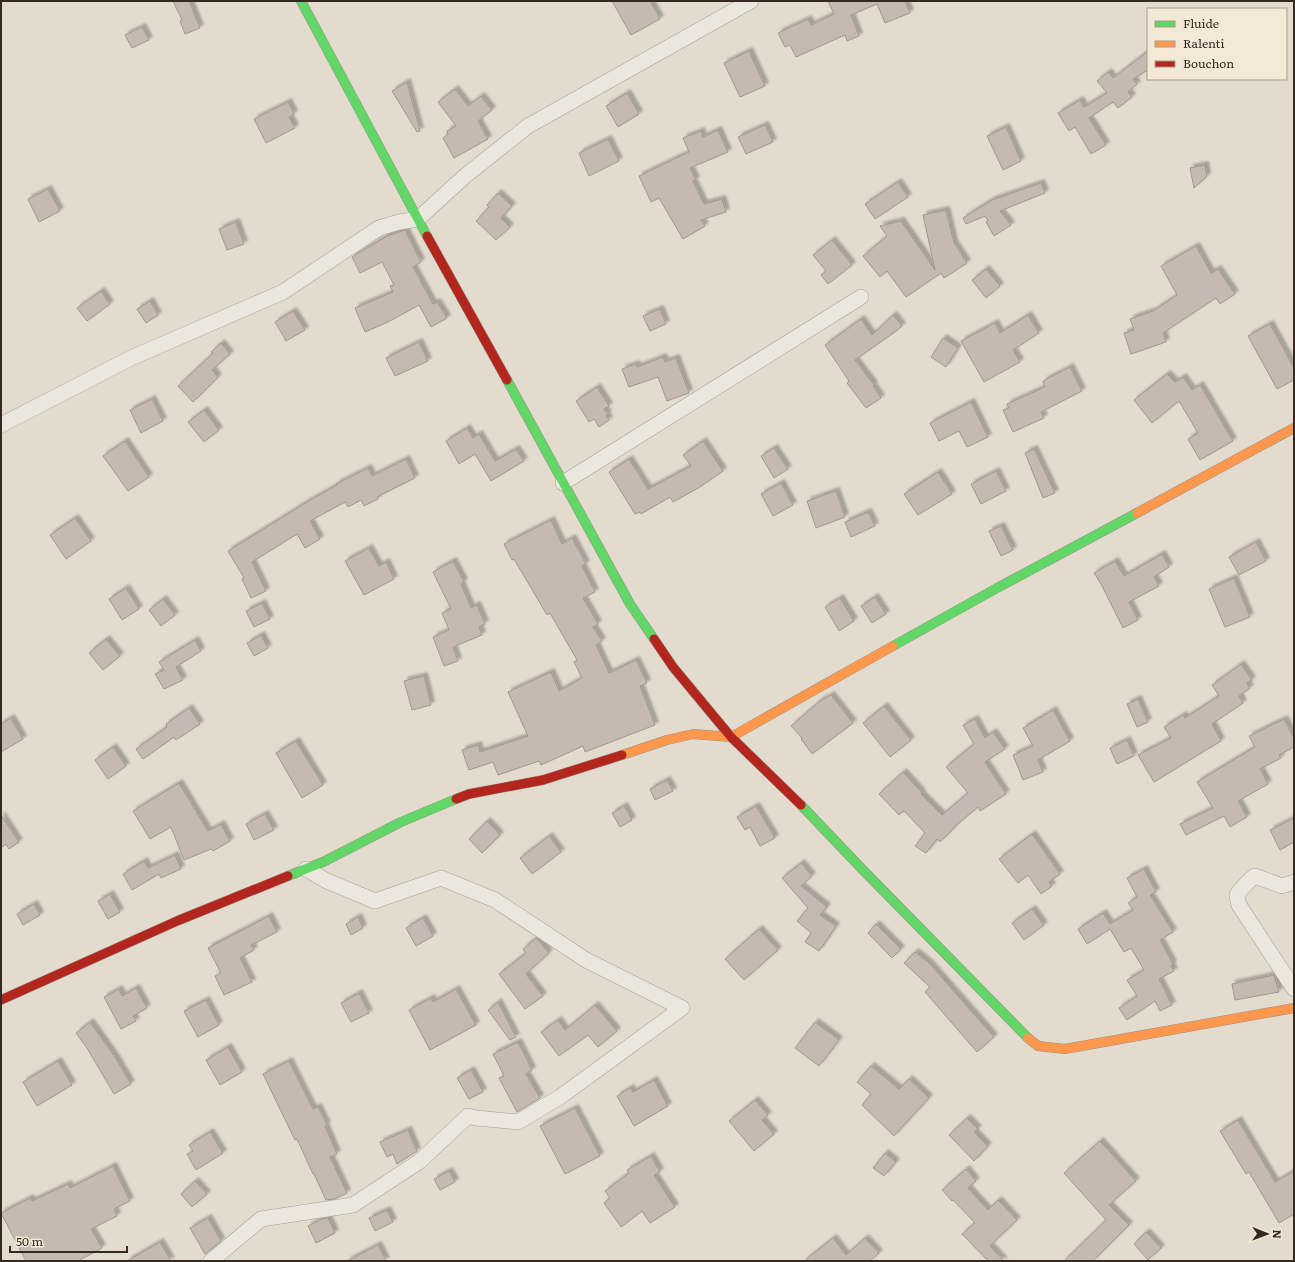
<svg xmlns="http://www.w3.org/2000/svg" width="1295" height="1262" font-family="Literata,serif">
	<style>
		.building { fill: #c5baaf; stroke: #a2978d; filter: url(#shadow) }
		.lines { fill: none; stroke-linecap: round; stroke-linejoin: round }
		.street-casing { stroke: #a7a197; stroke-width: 16 }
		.fast-casing { stroke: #979087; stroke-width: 10 }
		.slow-casing { stroke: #979087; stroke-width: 10 }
		.jam-casing { stroke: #979087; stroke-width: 10 }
		.street { stroke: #ebe7df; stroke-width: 15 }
		.fast { stroke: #63d668; stroke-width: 9 }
		.slow { stroke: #ff974d; stroke-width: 9 }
		.jam { stroke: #b3261e; stroke-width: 9 }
	</style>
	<defs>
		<filter id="shadow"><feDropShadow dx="3.5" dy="-3.5" stdDeviation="1" flood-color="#0004"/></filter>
	</defs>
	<rect width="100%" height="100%" fill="#e2dbce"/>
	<g class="building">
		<path d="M173 1H189L200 28 185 34 180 21 182 20Z"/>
		<path d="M612 1H650L660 19 631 35Z"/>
		<path d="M828 1H905L910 13 885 23 877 4 851 15 859 36 847 41 845 35 796 57 790 45 785 47 778 33 808 19 811 25 834 14Z"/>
		<path d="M142 27 149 40 132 48 125 35Z"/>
		<path d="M749 51 765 86 740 97 724 63Z"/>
		<path d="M1148 51V70L1133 79 1137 84 1128 92 1132 97 1118 108 1113 102 1089 118 1106 145 1091 154 1075 127 1069 131 1058 113 1080 100 1084 107 1107 93 1097 81 1108 72 1113 78Z"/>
		<path d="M407 82 420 131 417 132 392 91Z"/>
		<path d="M455 89 468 106 481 96 492 110 478 121 488 139 454 158 443 138 448 134 447 131 456 126 438 102Z"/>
		<path d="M627 93 639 114 618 127 606 106Z"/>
		<path d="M288 102 294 114 289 117 295 128 266 143 254 119Z"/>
		<path d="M765 125 773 142 746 154 738 137Z"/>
		<path d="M1006 127 1021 161 1003 170 987 136Z"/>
		<path d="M718 130 728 152 690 168 696 180 693 181 704 204 722 199 726 212 701 220 705 226 683 239 659 198 651 202 639 176 689 152 683 138 701 131 703 137Z"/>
		<path d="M608 139 619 161 589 176 579 153Z"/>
		<path d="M1205 165 1207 176 1194 188 1190 168Z"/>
		<path d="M898 182 908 197 875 219 865 204Z"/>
		<path d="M1041 183 1045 193 1000 211 1011 225 994 236 986 222 988 221 985 216 966 224 963 218 992 200Z"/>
		<path d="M48 189 60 211 39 222 28 199Z"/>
		<path d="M498 193 512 206 501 218 510 227 496 240 476 221 489 207 487 205Z"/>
		<path d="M946 210 954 243 967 263 944 278 941 273 906 297 887 271 880 277 863 256 887 236 880 226 901 221 935 270 923 215Z"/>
		<path d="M236 222 244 244 227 250 219 229Z"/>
		<path d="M405 230 421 262 413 267 433 304 437 302 447 318 431 327 419 305 388 322 365 332 355 308 393 292 390 286 394 285 382 262 360 273 352 257 387 236Z"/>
		<path d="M832 240 852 265 828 284 821 275 826 271 813 255Z"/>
		<path d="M1196 246 1211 273 1218 269 1235 294 1220 304 1216 298 1163 333 1166 342 1131 354 1124 333 1134 330 1130 319 1153 311 1177 295 1161 266Z"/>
		<path d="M986 269 1000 286 986 298 972 280Z"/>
		<path d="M101 291 110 304 87 321 77 308Z"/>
		<path d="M150 301 158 315 146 323 137 309Z"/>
		<path d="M660 309 666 324 650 331 643 316Z"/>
		<path d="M293 311 305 330 286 341 275 322Z"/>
		<path d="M893 315 902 326 892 334 855 360 874 385 873 386 881 398 866 408 847 383 849 381 825 345 861 319 872 335Z"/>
		<path d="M1028 315 1039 333 1013 350 1020 362 984 382 961 341 995 323 1000 333Z"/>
		<path d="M1270 324 1294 368V380L1277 389 1248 336Z"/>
		<path d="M943 338 958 348 946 367 931 357Z"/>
		<path d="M419 342 428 361 395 376 386 358Z"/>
		<path d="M221 343 230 354 212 370 218 377 193 402 178 386 213 353 211 352Z"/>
		<path d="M663 357 665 362 676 358 689 393 667 401 658 377 629 387 622 369 636 364 637 367Z"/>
		<path d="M1070 367 1082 391 1041 412 1044 418 1013 432 1003 410 1009 408 1007 404 1045 387 1043 381Z"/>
		<path d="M1167 374 1175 382 1183 377 1192 390 1200 385 1233 441 1200 460 1188 439 1198 433 1179 401 1152 423 1134 400Z"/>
		<path d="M597 387 609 406 604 409 608 414 606 416 609 420 599 427 594 419 589 422 576 401Z"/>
		<path d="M152 399 163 421 141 433 130 410Z"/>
		<path d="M971 402 988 437 967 447 959 431 939 441 930 423Z"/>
		<path d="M204 410 219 430 204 442 188 422Z"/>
		<path d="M467 428 473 438 479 434 495 461 516 449 524 461 491 481 475 454 459 464 446 441Z"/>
		<path d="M125 441 149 477 128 491 103 456Z"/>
		<path d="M703 441 723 471 700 487 673 502 670 497 641 514 640 512 635 514 609 472 629 459 648 489 691 466 683 455Z"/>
		<path d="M774 448 788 469 774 478 761 456Z"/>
		<path d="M1034 449 1055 493 1043 498 1025 453Z"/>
		<path d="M406 459 415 478 377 497 378 499 364 506 361 500 348 507 345 502 310 521 320 539 305 548 297 534 252 562 266 591 251 598 242 579 244 578 228 551 307 502 337 485 336 484 368 468 372 476Z"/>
		<path d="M996 471 1006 491 981 504 971 484Z"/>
		<path d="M938 472 952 494 918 515 904 494Z"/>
		<path d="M781 483 793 505 773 516 761 494Z"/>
		<path d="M836 491 845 517 816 528 807 501Z"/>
		<path d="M868 512 875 526 851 537 845 522Z"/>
		<path d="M75 518 91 541 66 559 50 535Z"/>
		<path d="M551 520 562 544 572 538 586 564 582 566 595 592 583 598 598 624 593 627 602 641 596 645 609 673 636 660 647 683 640 686 655 725 585 752 583 746 541 765 539 761 498 775 493 762 469 770 462 750 478 745 480 752 528 736 508 692 551 672 559 691 582 678 574 662 577 660 550 613 547 615 514 559 512 560 504 544Z"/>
		<path d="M1001 526 1013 550 1001 556 989 531Z"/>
		<path d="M1256 542 1266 561 1239 575 1229 557Z"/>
		<path d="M369 548 379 566 386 562 394 579 364 595 345 561Z"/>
		<path d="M1162 554 1169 567 1154 577 1159 586 1129 602 1138 620 1123 628 1101 584 1094 573 1115 561 1124 576Z"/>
		<path d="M453 561 464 582 461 584 471 608 477 605 485 624 479 627 482 635 453 647 458 661 444 666 433 637 449 630 442 613 451 609 433 572Z"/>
		<path d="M1234 578 1250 617 1225 627 1209 589Z"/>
		<path d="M126 588 139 609 122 620 109 599Z"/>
		<path d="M875 597 886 614 872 623 861 606Z"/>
		<path d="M840 598 854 621 839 631 825 607Z"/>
		<path d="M163 599 175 615 161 626 149 610Z"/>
		<path d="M262 603 270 619 254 627 246 611Z"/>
		<path d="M261 635 268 648 254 656 247 643Z"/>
		<path d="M106 639 120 656 103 670 89 653Z"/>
		<path d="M195 640 201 651 176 667 183 680 164 689 155 674 164 670 159 662Z"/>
		<path d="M1241 664 1252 680 1247 683 1250 688 1239 696 1243 703 1212 724 1221 741 1154 782 1138 755 1171 738 1164 727 1183 715 1185 718 1219 696 1212 685Z"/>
		<path d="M424 676 431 705 412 710 404 681Z"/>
		<path d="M831 695 853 723 812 754 801 739 802 738 791 726 820 701Z"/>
		<path d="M1138 699 1148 722 1137 727 1127 704Z"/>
		<path d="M884 706 911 740 890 757 863 723Z"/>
		<path d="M189 708 200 724 176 740 174 737 143 759 136 749 167 727 166 724Z"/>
		<path d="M1053 710 1070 741 1038 760 1043 772 1023 780 1013 755 1033 746 1023 728Z"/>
		<path d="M11 718 23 739 1 752V724Z"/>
		<path d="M975 719 985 738 993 732 1005 749 985 762 1006 794 980 811 978 807 954 827V828L940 842 937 839 926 853 915 846 925 833 904 811 899 815 879 794 903 772 922 793 921 794 942 815 968 793 946 767 974 744 963 725Z"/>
		<path d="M1284 719 1294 738V747L1279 755 1281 758 1260 769 1268 784 1238 801 1247 817 1230 827 1224 816 1186 835 1180 824 1213 808 1197 782 1255 747 1249 736Z"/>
		<path d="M1127 740 1134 756 1117 764 1110 748Z"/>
		<path d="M296 741 323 785 302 798 276 753Z"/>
		<path d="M113 747 126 766 108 779 95 760Z"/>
		<path d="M667 780 673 791 655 800 650 789Z"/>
		<path d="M179 783 208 831 221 824 230 841 213 851 211 849 184 860 171 827 150 839 133 811Z"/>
		<path d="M624 806 632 820 620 827 612 813Z"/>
		<path d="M756 806 775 838 760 846 750 827 745 830 737 817Z"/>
		<path d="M265 814 274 830 254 840 246 824Z"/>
		<path d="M1 815 19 842 9 849 6 844 1 848Z"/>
		<path d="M1294 818V842L1280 850 1270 830Z"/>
		<path d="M487 821 500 835 482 853 469 839Z"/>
		<path d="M1032 834 1060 874 1049 882 1052 886 1041 894 1028 875 1018 883 999 859Z"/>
		<path d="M549 836 561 852 532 874 520 858Z"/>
		<path d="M175 855 181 869 161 878 159 874 132 890 123 874 144 861 148 868Z"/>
		<path d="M801 863 812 876 801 886 827 907 820 915 836 926 819 951 805 942 811 933 797 921 808 908 782 878Z"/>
		<path d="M1144 869 1156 892 1150 895 1173 932 1160 940 1173 964 1171 966 1174 971 1159 979 1172 1005 1160 1011 1155 1001 1127 1020 1119 1008 1137 996 1127 980 1144 970 1131 948 1124 952 1110 929 1087 944 1078 929 1103 913 1110 924 1133 910 1128 903 1137 897 1127 878Z"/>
		<path d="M110 894 120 912 108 919 98 901Z"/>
		<path d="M34 904 40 915 23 925 17 914Z"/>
		<path d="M1032 909 1044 925 1024 940 1012 923Z"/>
		<path d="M269 916 277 932 251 945 254 950 240 958 252 982 224 995 215 976 221 973 208 948Z"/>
		<path d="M358 917 363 928 351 935 346 924Z"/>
		<path d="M423 918 433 936 416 946 406 928Z"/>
		<path d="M876 924 901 949 892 958 868 933Z"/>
		<path d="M759 929 778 950 744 980 725 959Z"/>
		<path d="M536 938 549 953 526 974 543 996 525 1009 499 974 526 953 523 949Z"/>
		<path d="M915 952 929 963 994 1037 977 1052 925 992 930 987 904 963Z"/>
		<path d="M1274 975 1279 992 1235 1000 1232 984Z"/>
		<path d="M136 988 147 1008 133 1016 136 1021 121 1029 104 997 119 989 122 996Z"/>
		<path d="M456 989 476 1025 430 1050 409 1010 431 998 433 1002Z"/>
		<path d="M359 993 369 1013 351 1022 341 1003Z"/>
		<path d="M206 1000 219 1025 198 1037 184 1011Z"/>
		<path d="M498 1002 516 1037 510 1040 488 1010Z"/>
		<path d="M595 1005 617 1031 598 1047 588 1035 559 1056 541 1032 558 1020 565 1030Z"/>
		<path d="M90 1022 115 1057 131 1084 114 1094 87 1048 76 1033Z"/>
		<path d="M815 1022 839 1040 819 1066 795 1048Z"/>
		<path d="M518 1042 532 1070 526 1074 540 1098 517 1112 499 1078 504 1076 493 1054Z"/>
		<path d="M228 1047 242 1072 220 1085 206 1060Z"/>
		<path d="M58 1061 72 1085 37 1106 23 1082Z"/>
		<path d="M289 1061 313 1109 318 1107 327 1125 325 1126 337 1154 330 1157 347 1193 335 1199 326 1200 314 1174H313L297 1139 295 1140 263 1074Z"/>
		<path d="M871 1066 899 1089 909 1079 929 1098 894 1136 862 1105 871 1094 857 1082Z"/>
		<path d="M471 1070 483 1092 469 1099 457 1078Z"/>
		<path d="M654 1080 668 1106 634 1126 617 1096 630 1088 633 1092Z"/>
		<path d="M755 1100 768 1115 762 1120 774 1134 754 1151 729 1121Z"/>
		<path d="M575 1108 600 1156 565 1174 540 1126Z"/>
		<path d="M967 1118 978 1129 974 1132 988 1146 974 1161 949 1135Z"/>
		<path d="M1238 1120 1275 1182 1294 1171V1214L1279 1223 1249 1172 1246 1174 1220 1131Z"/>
		<path d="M408 1130 417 1151 397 1164 393 1154 387 1157 380 1142Z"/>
		<path d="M210 1132 223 1153 196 1170 187 1154 193 1151 189 1145Z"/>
		<path d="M1100 1141 1136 1181 1109 1205 1129 1225 1093 1261H1064L1106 1220 1064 1173Z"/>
		<path d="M885 1153 896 1162 884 1176 873 1168Z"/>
		<path d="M651 1156 660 1172 654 1175 675 1207 650 1223 642 1211 621 1227 604 1203 610 1198 605 1191 629 1173 627 1170Z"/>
		<path d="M113 1166 130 1201 114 1209 117 1216 91 1229 102 1248 78 1261H26L1 1213 30 1198 32 1201 68 1184 70 1188Z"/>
		<path d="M966 1169 976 1181 968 1188 988 1210 998 1200 1017 1220 990 1246 1004 1261H988L962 1234 975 1223 953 1200 952 1201 942 1190Z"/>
		<path d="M449 1171 455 1182 440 1190 434 1179Z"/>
		<path d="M195 1181 207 1194 192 1207 181 1194Z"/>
		<path d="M387 1210 393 1222 375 1231 369 1218Z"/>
		<path d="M208 1218 221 1241 205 1254 190 1228Z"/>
		<path d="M328 1218 335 1233 316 1243 308 1226 322 1219Z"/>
		<path d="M1146 1232 1161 1248 1148 1260 1134 1244Z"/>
		<path d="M833 1238 846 1255 865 1238 879 1253 870 1261H804Z"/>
		<path d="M160 1242 171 1261H127Z"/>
		<path d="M378 1245 386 1261H347Z"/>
	</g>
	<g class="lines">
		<g class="street-casing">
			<g id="street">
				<path d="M1 425 131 358 283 292 379 228 399 222 418 219 465 176 528 126 751 1"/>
				<path d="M563 483 861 297"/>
				<path d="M1294 882 1282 886 1255 876C1251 878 1239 891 1237 895 1237 899 1238 902 1239 905L1294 989"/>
				<path d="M211 1261 261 1219 353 1205 420 1161 468 1116 476 1118 518 1122 560 1097 682 1008 586 960 495 900 441 878 375 901 327 881 306 869"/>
			</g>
		</g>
		<g class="fast-casing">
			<g id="fast">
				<path d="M301 1 427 236"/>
				<path d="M507 380 630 604 654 639"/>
				<path d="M893 646 997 588 1137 513"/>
				<path d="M801 805 861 868 1028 1038"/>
				<path d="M288 876 323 862 401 822 456 799"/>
			</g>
		</g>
		<g class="slow-casing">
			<g id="slow">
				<path d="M1137 513 1294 428"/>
				<path d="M622 755 667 740 693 734 731 737 893 646"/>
				<path d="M1028 1038 1038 1046 1065 1049 1294 1008"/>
			</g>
		</g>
		<g class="jam-casing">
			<g id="jam">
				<path d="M427 236 507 380"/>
				<path d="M654 639 673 667 731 737 801 805"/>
				<path d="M456 799 469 794 543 780 622 755"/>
				<path d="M1 1000 177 921 288 876"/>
			</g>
		</g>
		<use href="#street" class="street"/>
		<use href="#fast" class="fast"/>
		<use href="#slow" class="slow"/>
		<use href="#jam" class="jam"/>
	</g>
	<rect width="1295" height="1262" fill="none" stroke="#362a20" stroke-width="4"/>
	<rect x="1147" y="8" width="140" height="72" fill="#f3e9d5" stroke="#a79d8d"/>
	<rect x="1155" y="21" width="20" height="6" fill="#63d668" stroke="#a79d8d"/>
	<text x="1183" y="28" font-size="12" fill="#362a20">Fluide</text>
	<rect x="1155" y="41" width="20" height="6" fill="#ff974d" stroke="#a79d8d"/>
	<text x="1183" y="48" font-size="12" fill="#362a20">Ralenti</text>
	<rect x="1155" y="61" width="20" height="6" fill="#b3261e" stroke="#a79d8d"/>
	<text x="1183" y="68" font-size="12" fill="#362a20">Bouchon</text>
	<g transform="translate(1267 1234) rotate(91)" stroke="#f3e9d5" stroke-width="3" paint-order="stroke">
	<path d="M0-3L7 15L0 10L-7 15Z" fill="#362a20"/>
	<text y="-6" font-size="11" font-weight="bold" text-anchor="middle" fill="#362a20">N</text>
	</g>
	<path d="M10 1246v6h117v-6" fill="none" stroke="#362a20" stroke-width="2"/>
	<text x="16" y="1246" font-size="12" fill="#362a20" stroke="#f3e9d5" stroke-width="3" paint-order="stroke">50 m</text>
</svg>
